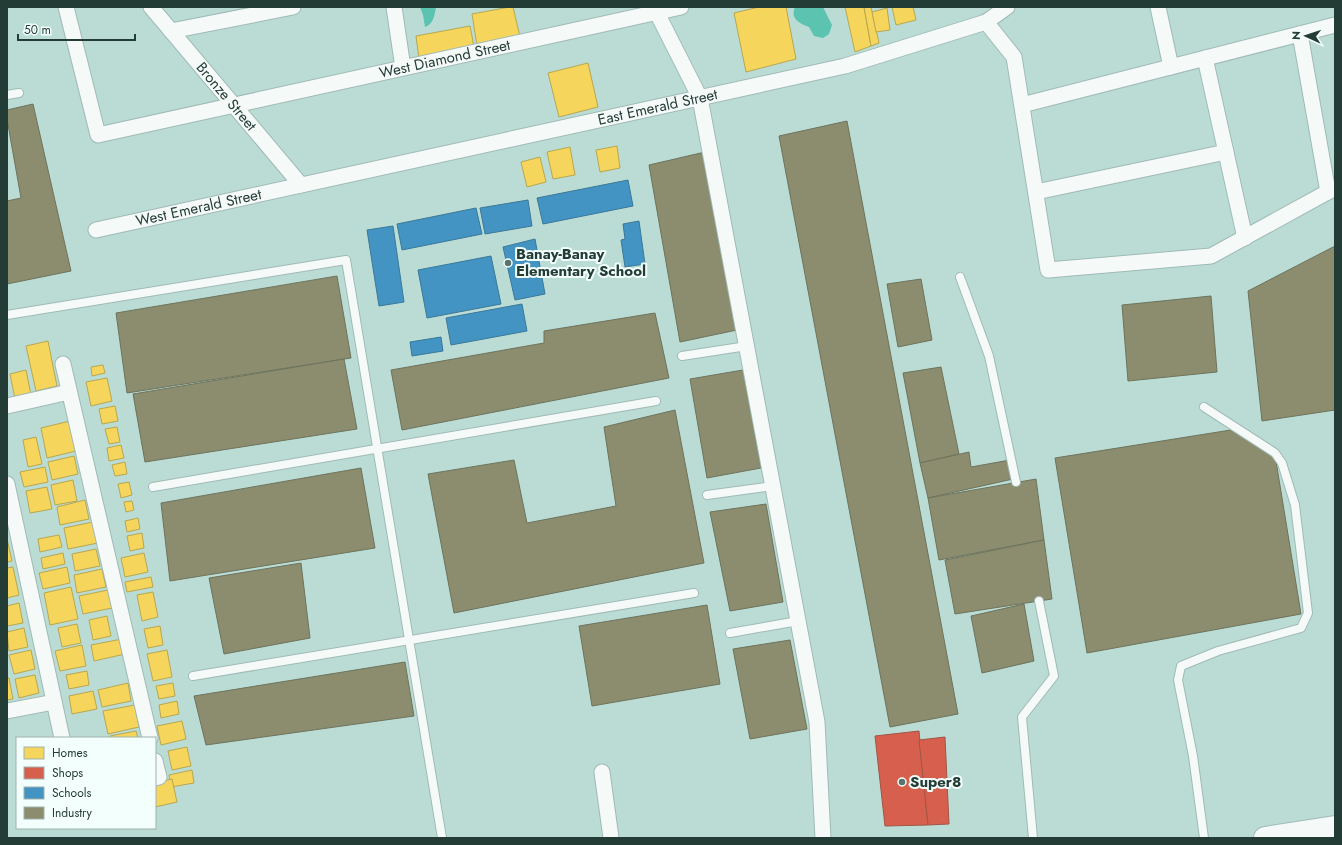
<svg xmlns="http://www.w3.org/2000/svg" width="1342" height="845" font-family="Jost,sans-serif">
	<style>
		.water { fill: #5cc3b0 }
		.homes { fill: #f6d55c; stroke: #b7a751 }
		.shops { fill: #d6604d; stroke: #a15546 }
		.schools { fill: #4393c3; stroke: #3a7999 }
		.industry { fill: #8c8c6e; stroke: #6d745d }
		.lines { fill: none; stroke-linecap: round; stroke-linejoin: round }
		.service-casing { stroke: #a0bab5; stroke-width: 10 }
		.minor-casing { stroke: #a0bab5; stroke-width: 17 }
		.trunk-casing { stroke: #a0bab5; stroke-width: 24 }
		.service { stroke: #f5faf9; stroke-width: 8 }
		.minor { stroke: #f5faf9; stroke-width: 15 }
		.trunk { stroke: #f5faf9; stroke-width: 22 }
		.poi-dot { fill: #58746d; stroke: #f3fffc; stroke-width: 1.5 }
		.labels { text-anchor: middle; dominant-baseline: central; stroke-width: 4; stroke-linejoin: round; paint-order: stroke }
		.street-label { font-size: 15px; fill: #243c36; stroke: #f3fffc }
		.poi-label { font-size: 15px; font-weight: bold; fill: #243c36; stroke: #f3fffc; text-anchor: start }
	</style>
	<rect width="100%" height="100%" fill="#badcd4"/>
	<g class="water">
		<path d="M420 7H436C435 14 433 25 425 27L423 15Z"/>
		<path d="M795 7H823L832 25 829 34 823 38 814 36 809 27C799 23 790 19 795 7Z"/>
	</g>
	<g class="homes">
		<path d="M510 7H513L520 37 477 46 472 14Z"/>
		<path d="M759 7H786L796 59 746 72 734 13Z"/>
		<path d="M845 7H864L871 46 855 52Z"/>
		<path d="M864 7H871L879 43 871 46Z"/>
		<path d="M892 7H913L916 20 896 25Z"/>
		<path d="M887 8 890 30 876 32 872 12Z"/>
		<path d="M470 26 474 47 419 59 416 36Z"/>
		<path d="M588 63 598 107 559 117 548 73Z"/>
		<path d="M617 146 620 168 600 172 596 150Z"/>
		<path d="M570 147 575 175 553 179 547 152Z"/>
		<path d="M540 157 546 182 527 187 521 162Z"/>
		<path d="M48 341 57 386 36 391 26 346Z"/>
		<path d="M103 365 105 373 92 376 91 367Z"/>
		<path d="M26 370 31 395 15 399 10 374Z"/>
		<path d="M107 378 112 401 91 406 86 382Z"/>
		<path d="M115 406 118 421 102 424 99 409Z"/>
		<path d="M70 421 76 451 47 458 41 428Z"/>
		<path d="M117 427 120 442 109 444 105 429Z"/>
		<path d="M36 437 42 464 28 467 23 440Z"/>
		<path d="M121 445 124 458 109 461 107 448Z"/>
		<path d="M74 456 78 474 52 480 48 462Z"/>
		<path d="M125 462 127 474 115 476 112 465Z"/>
		<path d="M45 467 48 482 24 487 20 472Z"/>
		<path d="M73 480 77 501 55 505 51 485Z"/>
		<path d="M129 482 132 495 121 498 118 484Z"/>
		<path d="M47 487 52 509 30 513 26 491Z"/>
		<path d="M85 500 89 519 60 525 57 507Z"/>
		<path d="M132 501 134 510 126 512 124 502Z"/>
		<path d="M138 518 140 529 127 532 125 521Z"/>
		<path d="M93 522 98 543 68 549 64 528Z"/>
		<path d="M142 533 144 548 130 551 127 536Z"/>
		<path d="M59 535 62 547 40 552 38 539Z"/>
		<path d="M7 539 12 561 7 562Z"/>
		<path d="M96 549 100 566 75 571 72 554Z"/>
		<path d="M63 553 65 564 43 569 41 558Z"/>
		<path d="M144 553 148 572 125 577 121 558Z"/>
		<path d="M13 567 19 595 7 598V568Z"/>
		<path d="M67 567 70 583 43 589 39 573Z"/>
		<path d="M102 569 106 587 77 593 74 575Z"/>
		<path d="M151 577 153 587 127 592 125 582Z"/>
		<path d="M71 587 78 619 50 625 44 593Z"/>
		<path d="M108 590 112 608 83 614 79 596Z"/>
		<path d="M153 592 158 617 142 621 137 595Z"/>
		<path d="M19 603 23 623 7 626V606Z"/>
		<path d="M107 616 111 636 93 640 89 620Z"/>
		<path d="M77 624 81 643 62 647 58 628Z"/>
		<path d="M160 626 163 645 148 648 144 629Z"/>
		<path d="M24 628 28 647 9 651 7 632Z"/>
		<path d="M122 639 125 654 94 661 91 645Z"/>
		<path d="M82 645 86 666 60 671 55 651Z"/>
		<path d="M31 650 35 669 14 674 9 655Z"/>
		<path d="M167 650 172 677 153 681 147 654Z"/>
		<path d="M87 671 89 685 69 689 66 675Z"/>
		<path d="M35 675 39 693 19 698 15 679Z"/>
		<path d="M7 678H9L13 699 7 700Z"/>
		<path d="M128 683 131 701 102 707 98 690Z"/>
		<path d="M173 683 175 696 159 699 156 686Z"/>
		<path d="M93 691 97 709 72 714 69 696Z"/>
		<path d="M177 701 179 714 161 718 159 705Z"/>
		<path d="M135 705 139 727 108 734 103 711Z"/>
		<path d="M182 721 186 739 161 745 157 726Z"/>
		<path d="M136 731 138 738H110V736Z"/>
		<path d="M187 747 191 766 172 770 168 751Z"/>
		<path d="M192 770 194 783 171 787 169 775Z"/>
		<path d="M172 779 177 802 155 807V783Z"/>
	</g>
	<g class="shops">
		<path d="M919 731 928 825 885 826 875 736Z"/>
		<path d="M945 737 949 824 928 825 919 740Z"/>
	</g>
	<g class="schools">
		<path d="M628 180 633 206 543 224 537 198Z"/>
		<path d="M528 200 532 226 485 234 480 208Z"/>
		<path d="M476 208 482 234 402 250 397 224Z"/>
		<path d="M639 221 645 264 625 267 621 240 625 239 623 224Z"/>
		<path d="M393 226 404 302 379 306 367 230Z"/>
		<path d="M535 239 545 294 515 300 503 247Z"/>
		<path d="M491 256 501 304 427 318 418 270Z"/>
		<path d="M522 304 527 331 451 345 446 318Z"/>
		<path d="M441 337 443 351 412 356 410 342Z"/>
	</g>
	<g class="industry">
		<path d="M33 104 71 271 7 284V201L21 198 7 119V110Z"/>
		<path d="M847 121 958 714 890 727 779 136Z"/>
		<path d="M705 152 737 330 680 342 649 165Z"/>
		<path d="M1335 246V410L1262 421 1248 291Z"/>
		<path d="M337 276 351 358 127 393 116 313Z"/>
		<path d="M921 279 932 340 898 347 887 284Z"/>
		<path d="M1211 296 1217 372 1128 381 1122 305Z"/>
		<path d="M655 313 669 378 402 430 391 370 544 343V331Z"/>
		<path d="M344 359 357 429 145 462 133 394Z"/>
		<path d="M941 367 959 454 920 463 903 373Z"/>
		<path d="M743 370 761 468 707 478 690 379Z"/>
		<path d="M675 410 704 563 454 613 428 474 514 460 527 523 616 506 604 427Z"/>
		<path d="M1237 429 1275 455 1301 614 1087 653 1055 458Z"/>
		<path d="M969 452 971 467 1010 460 1013 479 928 498 920 463Z"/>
		<path d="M361 468 375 548 170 581 161 503Z"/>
		<path d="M1036 479 1044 540 939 560 928 498Z"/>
		<path d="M766 504 783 602 730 611 710 512Z"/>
		<path d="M1044 540 1052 599 955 614 945 560Z"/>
		<path d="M301 563 310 638 224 654 209 578Z"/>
		<path d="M1024 604 1034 661 982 673 971 616Z"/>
		<path d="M707 605 720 684 592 706 579 626Z"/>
		<path d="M790 640 807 729 750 739 733 649Z"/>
		<path d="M405 662 414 716 206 745 194 696Z"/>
	</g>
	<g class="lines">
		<g class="service-casing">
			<g id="service">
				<path d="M7 95 19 93"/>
				<path d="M960 277 989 356 1016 482"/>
				<path d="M7 315 346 260 442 838"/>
				<path d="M682 356 747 346"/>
				<path d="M1204 407 1275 453 1282 463 1295 505 1308 613 1301 628 1218 651 1181 666 1178 680 1193 756 1204 838"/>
				<path d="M153 487 656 401"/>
				<path d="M707 495 773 486"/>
				<path d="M730 633 798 621"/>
				<path d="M193 676 694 593"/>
				<path d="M1033 838 1022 717 1054 676 1039 601"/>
			</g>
		</g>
		<g class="minor-casing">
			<g id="minor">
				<path id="s1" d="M66 7 98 135 681 7"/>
				<path id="s2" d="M151 7 301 185"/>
				<path d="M394 7 403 68"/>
				<path d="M654 7 700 98 817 722 823 838"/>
				<path d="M1158 7 1171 67"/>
				<path d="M986 22 1014 57 1048 270 1211 256 1335 188"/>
				<path d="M171 31 293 7"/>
				<path d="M1300 34 1328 192"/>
				<path d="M1205 58 1245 238"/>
				<path d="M1022 105 1335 25"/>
				<path d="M1036 192 1226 152"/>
				<path id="s3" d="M96 230 845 66 986 22 1007 7"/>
				<path d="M63 364 150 738"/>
				<path d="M7 406 69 392"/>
				<path d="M7 484 62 738"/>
				<path d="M7 711 54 702"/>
				<path d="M155 761 159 777 155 778"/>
				<path d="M602 772 611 838"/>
			</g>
		</g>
		<g class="trunk-casing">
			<path id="trunk" d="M1265 838 1335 827"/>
		</g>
		<use href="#service" class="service"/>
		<use href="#minor" class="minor"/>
		<use href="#trunk" class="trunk"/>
	</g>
	<g class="poi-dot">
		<circle cx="508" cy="263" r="4"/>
		<circle cx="902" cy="782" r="4"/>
	</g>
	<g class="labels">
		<g class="street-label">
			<text stroke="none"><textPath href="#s1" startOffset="487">West Diamond Street</textPath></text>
			<text stroke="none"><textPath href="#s2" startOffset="117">Bronze Street</textPath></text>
			<text stroke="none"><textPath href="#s3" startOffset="575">East Emerald Street</textPath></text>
			<text stroke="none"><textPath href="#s3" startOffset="105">West Emerald Street</textPath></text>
		</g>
		<g class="poi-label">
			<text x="516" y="254">Banay-Banay<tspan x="516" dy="17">Elementary School</tspan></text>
			<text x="910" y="782">Super8</text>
		</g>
	</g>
	<rect width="1342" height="845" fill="none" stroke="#243c36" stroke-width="16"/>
	<rect x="16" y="737" width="140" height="92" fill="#f3fffc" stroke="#a0b1ad"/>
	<rect x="24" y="747" width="20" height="12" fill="#f6d55c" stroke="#a0b1ad"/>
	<text x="52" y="757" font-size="12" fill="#243c36">Homes</text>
	<rect x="24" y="767" width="20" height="12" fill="#d6604d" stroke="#a0b1ad"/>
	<text x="52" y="777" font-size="12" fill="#243c36">Shops</text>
	<rect x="24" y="787" width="20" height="12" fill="#4393c3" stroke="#a0b1ad"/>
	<text x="52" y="797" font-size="12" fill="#243c36">Schools</text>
	<rect x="24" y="807" width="20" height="12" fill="#8c8c6e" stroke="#a0b1ad"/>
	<text x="52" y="817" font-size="12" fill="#243c36">Industry</text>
	<g transform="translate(1306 36) rotate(273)" stroke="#f3fffc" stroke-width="3" paint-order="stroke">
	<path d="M0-3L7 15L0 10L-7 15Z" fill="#243c36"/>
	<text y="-6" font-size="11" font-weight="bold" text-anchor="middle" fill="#243c36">N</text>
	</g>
	<path d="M18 34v6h117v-6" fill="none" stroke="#243c36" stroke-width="2"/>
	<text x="24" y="34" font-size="12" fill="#243c36" stroke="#f3fffc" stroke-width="3" paint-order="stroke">50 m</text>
</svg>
